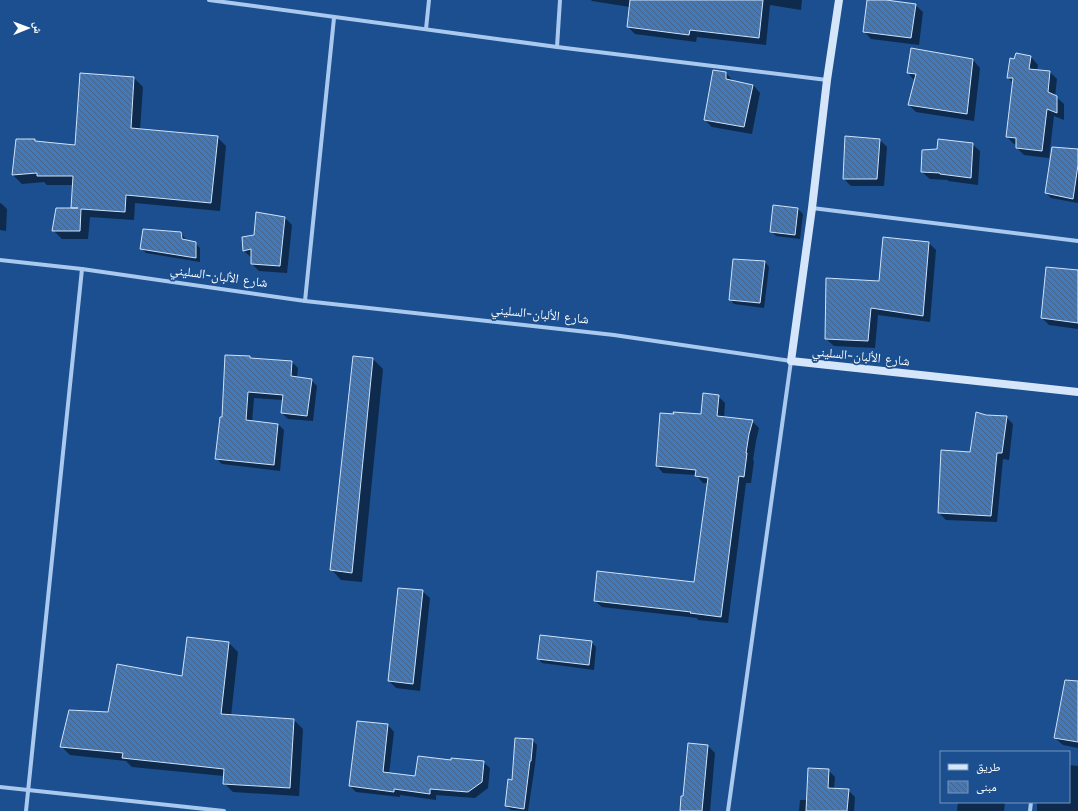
<svg xmlns="http://www.w3.org/2000/svg" width="1078" height="811" font-family="'Work Sans','Noto Naskh Arabic',sans-serif">
	<style>
		.shadow { fill: #0007 }
		.building { fill: url(#building-back-hatch); stroke: #cfe3fa }
		.lines { fill: none; stroke-linecap: round; stroke-linejoin: round }
		.street { stroke: #a9c9ee; stroke-width: 4 }
		.secondary { stroke: #d6e6fa; stroke-width: 8 }
		.labels { text-anchor: middle; dominant-baseline: central; stroke-width: 3.5; stroke-linejoin: round; paint-order: stroke }
		.street-label { font-size: 13px; fill: #fff; stroke: #1b4f8f }
	</style>
	<defs>
		<pattern id="building-back-hatch" width="6" height="6" patternUnits="userSpaceOnUse"><rect width="6" height="6" fill="#4478b7"/><path d="M-1 5l2 2M0 0l6 6M5-1l2 2" fill="none" stroke="#486282"/></pattern>
	</defs>
	<rect width="100%" height="100%" fill="#1b4f8f"/>
	<g class="shadow">
		<path d="M591 0H802L801 10 770 5 766 45 697 37 696 42 635 34 628 27 630 7 592 1Z"/>
		<path d="M868 0H879L915 5 923 12 919 45 871 39 864 31Z"/>
		<path d="M1031 57 1038 65 1037 71 1050 72 1057 79 1055 96 1064 104V120L1054 116 1049 158 1024 155 1017 148V145L1014 144 1007 137 1013 83 1008 78 1015 60Z"/>
		<path d="M973 60 980 68 974 121 916 112 909 105 915 81 908 73Z"/>
		<path d="M726 73 733 81 753 85 760 93 752 134 712 127 705 120Z"/>
		<path d="M134 78 143 87 140 130 217 137 226 146 220 211 135 203 134 220 90 217 88 239H62L53 230 74 209V185H47L44 182 22 184 13 175 17 140H35L36 142 76 146Z"/>
		<path d="M846 137 880 140 887 147 884 186H851L844 179Z"/>
		<path d="M972 144 980 151 978 185 948 181V180L930 179 922 172 938 150Z"/>
		<path d="M1078 150V203L1051 198 1046 193Z"/>
		<path d="M0 203 2 204 7 209 6 231 0 230Z"/>
		<path d="M798 209 803 214 800 239 776 236 771 231Z"/>
		<path d="M257 213 285 218 292 225 287 273 259 271 252 264V258L244 251 255 236Z"/>
		<path d="M180 233 185 238 186 241 195 243 200 248V262L146 253 141 248Z"/>
		<path d="M884 238 929 243 936 250 930 322 878 315 875 348 834 346 826 339 880 282Z"/>
		<path d="M765 262 769 267 764 308 734 304 730 299Z"/>
		<path d="M1078 271V329L1049 325 1042 318Z"/>
		<path d="M250 357 252 359 292 362 298 368 297 378 311 380 317 386 313 421 288 419 282 413 283 400 254 398 252 422 278 424 284 430 280 471 222 464 216 458 223 418Z"/>
		<path d="M373 359 383 369 362 582 341 580 332 570Z"/>
		<path d="M718 396 725 403 724 418 752 421 759 428 756 441 753 460 754 461 751 483H746L728 623 698 620 697 618 602 607 595 601 695 583 708 483H703L696 475 663 473 657 466Z"/>
		<path d="M986 416 1006 417 1013 424 1009 460 1003 459 997 522 946 520 939 513 942 451 971 453Z"/>
		<path d="M422 591 430 598 420 691 396 688 389 681Z"/>
		<path d="M591 642 596 647 594 670 542 663 538 658Z"/>
		<path d="M229 643 238 652 231 716 294 720 303 729 299 796 233 792 224 783V776L132 767 126 761 70 755 61 746 109 713 183 677Z"/>
		<path d="M1078 682V748L1063 745 1055 738Z"/>
		<path d="M358 722 388 725 394 732 389 774 416 777 452 761 483 762 490 768 488 788 475 798 436 795V800L400 795V797L356 792 350 786Z"/>
		<path d="M532 740 537 745 535 765 528 811 511 810 506 806 513 781Z"/>
		<path d="M689 744 708 746 715 753 710 811H681L684 798Z"/>
		<path d="M1069 765 1078 766V811H1037V802H1069Z"/>
		<path d="M828 770 835 777 834 789 848 790 855 797 854 811H799L800 800H807Z"/>
		<path d="M958 802H1005L1004 811H957Z"/>
	</g>
	<g class="building">
		<path d="M630 0H763L759 38 690 30 689 35 627 27Z"/>
		<path d="M867 0H886L916 4 911 38 863 32Z"/>
		<path d="M911 48 973 59 967 114 908 105 916 74 907 73Z"/>
		<path d="M1016 53 1031 56 1029 69 1050 71 1048 92 1057 96V113L1047 109 1042 151 1016 148V138L1006 137 1013 78H1007L1010 58 1014 59Z"/>
		<path d="M713 70 726 72V79L753 85 744 127 704 120Z"/>
		<path d="M80 73 134 77 131 128 218 136 211 203 126 195 125 212 81 209 80 231H52L56 208H78H71L73 176H37V173L12 175 16 139H35V141L75 145Z"/>
		<path d="M845 136 880 139 877 179H843Z"/>
		<path d="M938 139 973 143 971 178 940 174V173L921 172 922 150 937 149Z"/>
		<path d="M1052 147 1078 149V165L1073 199 1045 193Z"/>
		<path d="M773 205 798 208 795 235 770 232Z"/>
		<path d="M256 212 285 217 280 266 251 264V249L243 251 242 237 254 235Z"/>
		<path d="M143 229 181 232 182 239 196 242V258L140 249Z"/>
		<path d="M883 237 929 242 923 316 871 308 868 341 825 339 826 278 879 281Z"/>
		<path d="M733 259 765 261 760 303 729 300Z"/>
		<path d="M1046 267 1078 270V323L1041 318Z"/>
		<path d="M225 355 250 356V358L292 361 291 376 312 379 307 416 281 413 283 395 248 392 246 420 278 424 274 465 215 459 220 417H222Z"/>
		<path d="M353 356 373 358 352 573 330 570Z"/>
		<path d="M703 393 719 395 717 416 753 420 749 434 746 453H747L744 477 739 476 721 617 690 613 691 612 594 601 597 571 694 582 708 478 695 476 696 470 656 466 660 413 674 414 673 412 701 414Z"/>
		<path d="M976 412 986 415 1007 416 1002 453H997L991 516 938 513 941 450 970 452Z"/>
		<path d="M398 588 423 590 413 684 388 681Z"/>
		<path d="M540 635 592 641 589 665 537 659Z"/>
		<path d="M187 637 229 642 221 714 294 719 290 788 223 784 224 769 122 758 123 753 60 747 69 710 108 712 117 664 182 676Z"/>
		<path d="M1065 680 1078 681V742L1054 738Z"/>
		<path d="M357 721 388 724 383 772 415 776 418 756 451 760V758L484 761 482 782 468 792 430 789V794L394 789V792L349 786Z"/>
		<path d="M515 738 533 739 531 761H530L524 809 505 806 508 779 512 780Z"/>
		<path d="M688 743 708 745 702 811H680L681 796H683Z"/>
		<path d="M808 768 829 769 828 788 849 789 847 811H806Z"/>
	</g>
	<g class="lines">
		<g class="street">
			<path d="M209 0 557 47 827 80"/>
			<path d="M426 29 429 0"/>
			<path d="M557 47 560 0"/>
			<path d="M812 208 1078 241"/>
			<path d="M0 260 82 269 305 301 614 335 791 361 728 811"/>
			<path d="M305 301 334 18"/>
			<path d="M0 787 224 811"/>
			<path d="M26 811 82 269"/>
			<path d="M1030 811 1031 802"/>
		</g>
		<path class="secondary" d="M839 0 827 80 812 208 791 361 1078 392"/>
	</g>
	<g class="labels">
		<g class="street-label">
			<text transform="translate(219 276) rotate(8)">شارع الألبان-السليني</text>
			<text transform="translate(540 314) rotate(6)">شارع الألبان-السليني</text>
			<text transform="translate(861 356) rotate(6)">شارع الألبان-السليني</text>
		</g>
	</g>
	<rect x="940" y="751" width="130" height="52" fill="#1b4f8f" stroke="#7695bc"/>
	<rect x="948" y="764" width="20" height="6" fill="#d6e6fa" stroke="#7695bc"/>
	<text x="976" y="771" font-size="12" fill="#ffffff">طريق</text>
	<rect x="948" y="781" width="20" height="12" fill="url(#building-back-hatch)" stroke="#7695bc"/>
	<text x="976" y="791" font-size="12" fill="#ffffff">مبنى</text>
	<g transform="translate(28 28) rotate(89)" stroke="#1b4f8f" stroke-width="3" paint-order="stroke">
	<path d="M0-3L7 15L0 10L-7 15Z" fill="#ffffff"/>
	<text y="-6" font-size="11" font-weight="bold" text-anchor="middle" fill="#ffffff">ش</text>
	</g>
</svg>
